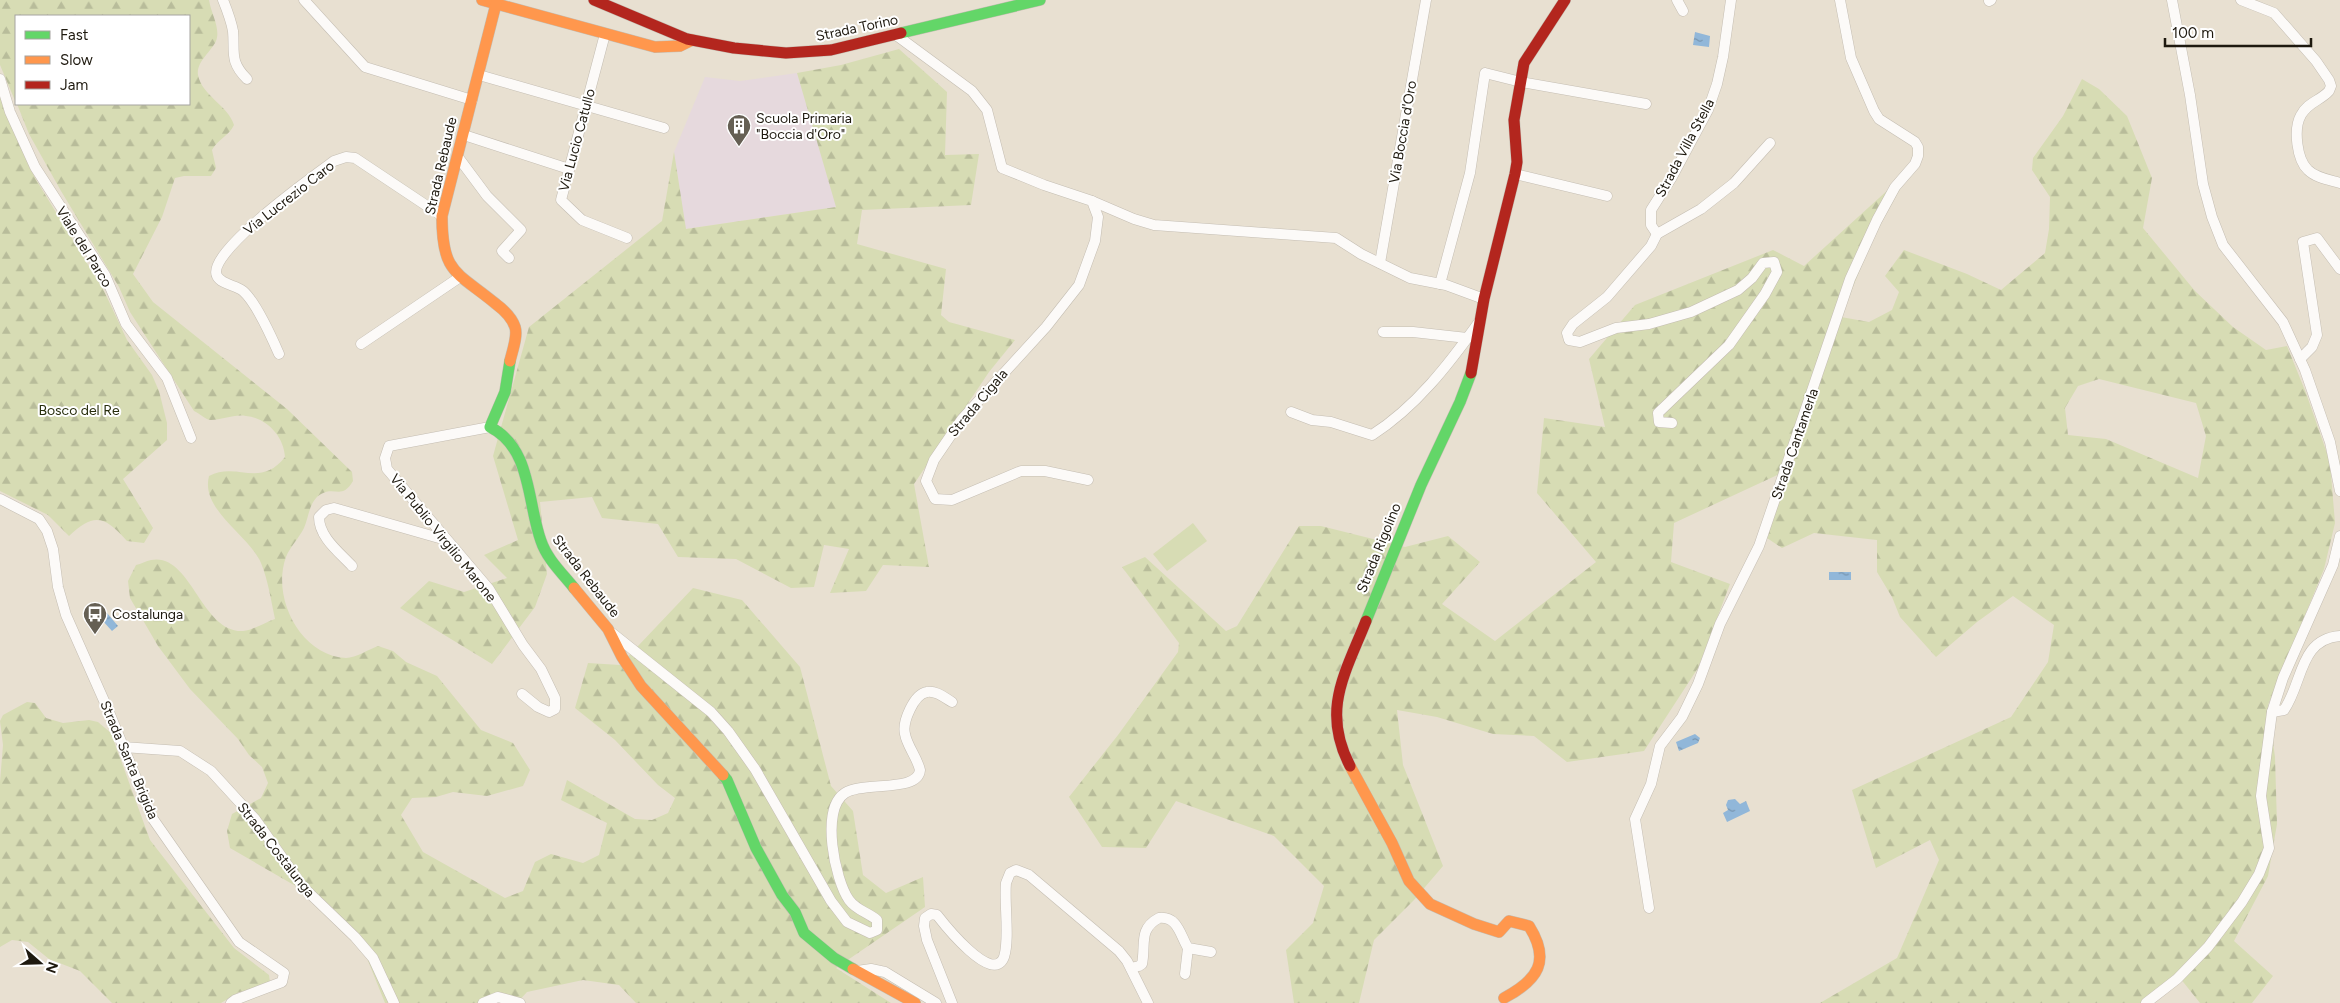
<svg xmlns="http://www.w3.org/2000/svg" width="2340" height="1003" font-family="Figtree,sans-serif">
	<style>
		.education { fill: #e6d9dd }
		.forest { fill: url(#forest-firs); fill-rule: evenodd }
		.pitch { fill: #d7dcb4 }
		.water { fill: url(#water-ripples) }
		.lines { fill: none; stroke-linecap: round; stroke-linejoin: round }
		.street-casing { stroke: #c4bdb2; stroke-width: 11 }
		.fast-casing { stroke: #c4bdb2; stroke-width: 12 }
		.slow-casing { stroke: #c4bdb2; stroke-width: 12 }
		.jam-casing { stroke: #c4bdb2; stroke-width: 12 }
		.street { stroke: #fcfaf8; stroke-width: 10 }
		.fast { stroke: #63d668; stroke-width: 11 }
		.slow { stroke: #ff974d; stroke-width: 11 }
		.jam { stroke: #b3261e; stroke-width: 11 }
		.labels { text-anchor: middle; dominant-baseline: central; stroke-width: 4; stroke-linejoin: round; paint-order: stroke }
		.street-label { font-size: 14px; fill: #1e190f; stroke: #fff }
		.poi-label { font-size: 14px; fill: #1e190f; stroke: #fff; text-anchor: start }
		.park-label { font-size: 14px; fill: #272d0c; stroke: #fff }
	</style>
	<defs>
		<pattern id="forest-firs" width="22" height="20" patternUnits="userSpaceOnUse" patternTransform="scale(1.25)"><rect width="22" height="20" fill="#d7dcb4"/><path d="M5 1l3.5 6h-7zM16 11l3.5 6h-7z" fill="#b8bc9a"/></pattern>
		<pattern id="water-ripples" width="26" height="14" patternUnits="userSpaceOnUse" patternTransform="scale(1.25)"><rect width="26" height="14" fill="#91b7d9"/><path d="M2 4q2-2 4 0t4 0M15 11q2-2 4 0t4 0" fill="none" stroke="#7694ae"/></pattern>
	</defs>
	<rect width="100%" height="100%" fill="#e8e0d1"/>
	<path class="education" d="M797 73 813 122 837 207 685 229 674 152 705 77 740 81Z"/>
	<g class="forest">
		<path d="M0 0H209C211 13 221 29 216 41 211 52 196 62 198 75 202 96 228 105 234 125 229 136 218 139 212 150L216 168 211 176H184L175 178 162 217 133 274 153 302 287 409 352 472 353 481C342 500 335 486 321 494 309 501 309 517 304 528 299 538 290 547 286 557 271 598 301 656 346 658 356 658 369 649 378 646L393 651 406 662 437 676 481 730 513 743 530 770 523 786 487 796 453 792 436 797 412 798 401 815 423 852 505 898 523 891 535 862 551 854 583 863 599 855 607 823 561 800 567 780 635 819 652 820 668 813 675 798 658 785 615 740 575 708 588 663 620 665 693 588 742 600 800 667 831 786 853 811 863 875 886 893 923 877 925 907 836 968 891 1003H636L619 985 583 980 527 992 517 1003H385L366 956 306 892 230 848 227 831 232 814 261 798 268 783 262 767 249 755 238 739 190 689 158 646 130 598 128 581 136 565C141 564 146 561 151 560 191 552 201 633 243 631 253 630 266 622 275 619 271 600 268 580 261 563 250 536 200 510 209 476 236 461 260 489 285 457 284 437 267 418 246 416 234 414 222 420 211 420 206 420 199 413 194 411L130 312 119 287 61 191 29 134 17 104H189V16H16V103L0 65Z"/>
		<path d="M899 49 947 92 945 155 979 154 971 205 862 210 857 244 946 269 941 315 949 322 1015 340 989 372 914 484 929 567 883 565 866 591 830 593 849 549 824 545 814 587 791 588 736 559 678 557 658 524 602 518 592 497 540 502 547 574 535 607 492 664 400 608 429 581 464 592 507 578 484 555 518 540 493 456 529 327 662 221 674 152 686 229 836 207 797 73 841 65Z"/>
		<path d="M2082 79 2099 89 2127 116 2152 178 2143 228 2195 291 2233 327 2266 350 2287 346 2306 393 2330 462 2335 523 2324 569 2268 705 2275 757 2277 824 2268 876 2234 941 2273 976 2252 1003H2200L2176 973 2142 1003H1820L1897 958 1939 860 1930 840 1876 868 1852 790 2011 717 2048 662 2054 625 2013 596 1977 622 1936 657 1900 617 1892 597 1877 572V540L1814 533 1782 548 1767 538 1788 470 1674 523 1671 562 1730 584 1698 668 1644 751 1567 762 1534 736 1493 734 1437 717 1397 710 1403 765 1443 866 1414 900 1374 940 1359 1003H1294L1286 950 1313 923 1324 886 1274 836 1176 801 1146 848 1102 847 1069 797 1118 735 1178 652 1179 643 1122 567 1145 557 1226 631 1237 626 1299 526H1321L1405 547 1448 536 1480 562 1442 604 1495 641 1596 562 1537 493 1544 418 1605 427 1589 359 1635 305 1773 250 1804 266 1911 169 1871 242 1841 317 1869 322 1892 310 1899 292 1885 276 1904 250 1967 274 2001 290 2045 253 2049 229 2050 197 2032 170 2033 158 2063 116ZM2099 379 2196 403 2206 436 2198 478 2106 439 2068 435 2065 408 2078 386Z"/>
		<path d="M0 90 12 125 35 178 104 291 127 340 152 375 159 391 167 423V440L123 479 153 528 144 543 127 541C105 516 94 512 69 536L48 515 0 491Z"/>
		<path d="M27 702 35 703 46 718 63 723 89 720 98 722 111 733 150 840 234 948 269 975 270 982 247 991 239 992 221 1003H112L80 971 49 959 28 942 12 940 0 947V782L3 745 0 721 3 715Z"/>
	</g>
	<path class="pitch" d="M1193 523 1207 541 1167 571 1153 554Z"/>
	<g class="water">
		<path d="M1695 32 1710 36 1709 47 1693 45Z"/>
		<rect x="1829" y="572" width="22" height="8"/>
		<path d="M107 613 118 626 112 631 101 619Z"/>
		<path d="M1695 734 1700 738 1698 743 1679 751 1676 742Z"/>
		<path d="M1735 799 1740 804 1746 801 1750 811 1727 822 1723 813 1728 810 1726 805 1728 800Z"/>
	</g>
	<g class="lines">
		<g class="street-casing">
			<g id="street">
				<path d="M223 0C227 10 231 20 233 31 235 52 229 61 247 79"/>
				<path d="M304 0 365 67 472 100"/>
				<path d="M1677 0 1683 11"/>
				<path d="M2172 0 2190 95 2203 184 2212 217 2223 245 2283 322 2305 370 2330 442 2340 491"/>
				<path d="M2241 0 2274 13 2316 61 2329 80 2331 86 2329 91C2320 101 2308 102 2301 115 2293 129 2297 160 2308 170 2316 178 2330 180 2340 183"/>
				<path d="M1989 1 1991 0"/>
				<path d="M605 34 561 200 582 220 627 238"/>
				<path d="M896 35 972 91 987 110 1002 168 1044 185 1092 201 1098 217 1095 241 1079 285 1046 327 962 419 934 460 926 481 935 499 952 500 1021 471H1045L1088 480"/>
				<path d="M479 75 664 128"/>
				<path d="M0 79 10 112 35 167 105 275 126 324 167 378 191 438"/>
				<path d="M464 135 569 169"/>
				<path d="M458 157 487 196 521 230 502 251 509 258"/>
				<path d="M1515 174 1607 196"/>
				<path d="M1092 201 1134 219 1154 225 1336 238 1361 254 1410 278 1446 285 1484 299"/>
				<path d="M1657 234 1651 225V210L1672 177 1708 110 1717 84 1723 57 1731 0"/>
				<path d="M1380 263 1426 0"/>
				<path d="M1440 284 1470 173 1485 73 1521 82 1646 104"/>
				<path d="M1383 332H1413L1467 338"/>
				<path d="M361 344 460 277"/>
				<path d="M279 354C272 338 256 302 243 291 236 285 222 285 217 276 205 253 315 175 334 161L346 157 355 158 442 216"/>
				<path d="M2300 359 2312 347 2317 335 2303 242 2317 238 2340 269"/>
				<path d="M1291 412 1312 420 1331 422 1372 435C1416 407 1449 364 1479 322"/>
				<path d="M1672 423 1659 422 1658 413 1729 345 1765 294 1777 272 1774 262 1763 263 1752 278 1738 290 1691 312 1649 324 1616 328 1580 342 1569 340 1567 333 1573 324 1607 297 1651 246 1657 234 1701 209 1734 183 1770 143"/>
				<path d="M490 427 389 446 385 458 387 469 489 589 523 645 541 669 555 698V709L549 712 538 707 522 694"/>
				<path d="M0 499 39 519 47 531 53 549 58 587 66 615 109 712 153 819 239 942 284 973 282 982 235 1000 231 1003"/>
				<path d="M352 566C339 552 319 537 319 517L326 510 334 508 446 540"/>
				<path d="M612 633 711 712 728 731 755 769 831 901 847 922 870 933 877 930V920C868 912 857 911 849 900 835 880 820 809 845 793 863 781 918 793 920 770 917 757 907 746 905 734 902 722 914 694 927 692 936 690 945 698 952 702"/>
				<path d="M2272 712 2284 710C2303 683 2299 639 2340 636"/>
				<path d="M123 747 180 751 211 771 255 819 303 887 355 937 373 958 394 1003"/>
				<path d="M1649 908 1635 819 1651 784 1660 746 1682 717 1698 684 1720 624 1759 546 1850 279 1877 220 1895 187 1915 164 1918 156V147L1915 142 1879 119 1874 111 1851 58 1840 0"/>
				<path d="M1131 968 1139 966 1142 964C1146 945 1138 929 1159 918 1178 916 1180 935 1188 948L1211 952"/>
				<path d="M857 971 871 969 885 972 936 1003"/>
				<path d="M1185 974 1188 948"/>
				<path d="M483 1003 498 997 520 1003"/>
				<path d="M952 1003 927 940 924 926 925 918 931 914 937 915C944 924 993 986 1004 957 1010 939 1004 903 1006 883L1010 873 1016 870 1029 875 1119 951 1127 961 1148 1003"/>
				<path d="M2146 1003 2177 979 2208 947 2242 902 2259 874 2269 848 2261 796 2272 712 2283 678 2333 565 2340 536"/>
			</g>
		</g>
		<g class="fast-casing">
			<g id="fast">
				<path d="M901 33 1040 0"/>
				<path d="M510 361 505 392 490 427C532 448 527 503 541 541 547 559 562 573 574 588"/>
				<path d="M1366 621 1421 485 1460 402 1471 373"/>
				<path d="M723 775 727 780 756 848 782 895 795 912 804 933 834 958 853 969"/>
			</g>
		</g>
		<g class="slow-casing">
			<g id="slow">
				<path d="M482 0 655 47 680 46 692 40"/>
				<path d="M496 4 442 216C442 274 456 271 496 304 504 310 512 318 515 327 518 336 512 352 510 361"/>
				<path d="M574 588 608 629 622 657 641 686 723 775"/>
				<path d="M1350 766 1392 843 1409 881 1430 904 1474 924 1499 932 1509 921 1529 926C1551 961 1538 980 1504 998"/>
				<path d="M853 969 915 1003"/>
			</g>
		</g>
		<g class="jam-casing">
			<g id="jam">
				<path d="M594 0 687 39 734 48 786 53 831 50 901 33"/>
				<path d="M1471 373 1484 299 1515 174 1517 162 1514 120 1524 63 1565 0"/>
				<path d="M1350 766C1321 710 1345 674 1366 621"/>
			</g>
		</g>
		<use href="#street" class="street"/>
		<use href="#fast" class="fast"/>
		<use href="#slow" class="slow"/>
		<use href="#jam" class="jam"/>
	</g>
	<defs>
		<g id="building-pin" transform="scale(1.25)"><path d="M0 17L-7.5 6A9.5 9.5 0 1 1 7.5 6Z" fill="#655f53" stroke="#fff"/><path d="M-4-6H4V6H1V3H-1V6H-4ZM-2.5-4.3h1.7v1.8h-1.7ZM.8-4.3h1.7v1.8H.8ZM-2.5-1h1.7V.8h-1.7ZM.8-1h1.7V.8H.8Z" fill="#fff"/></g>
		<g id="bus-pin" transform="scale(1.25)"><path d="M0 17L-7.5 6A9.5 9.5 0 1 1 7.5 6Z" fill="#655f53" stroke="#fff"/><path d="M-5-6H5V4H4V6H2V4H-2V6H-4V4H-5ZM-3.5-4V0h7V-4ZM-3.5 1.2v1.5H-2V1.2ZM2 1.2v1.5H3.5V1.2Z" fill="#fff"/></g>
	</defs>
	<g fill-rule="evenodd">
		<use href="#building-pin" x="739" y="126"/>
		<use href="#bus-pin" x="95" y="614"/>
	</g>
	<g class="labels">
		<g class="street-label">
			<text transform="translate(857 28) rotate(-12)">Strada Torino</text>
			<text transform="translate(1403 132) rotate(-80)">Via Boccia d'Oro</text>
			<text transform="translate(577 140) rotate(-75)">Via Lucio Catullo</text>
			<text transform="translate(1685 148) rotate(-62)">Strada Villa Stella</text>
			<text transform="translate(441 166) rotate(-77)">Strada Rebaude</text>
			<text transform="translate(289 198) rotate(-38)">Via Lucrezio Caro</text>
			<text transform="translate(84 247) rotate(58)">Viale del Parco</text>
			<text transform="translate(978 403) rotate(-50)">Strada Cigala</text>
			<text transform="translate(1795 444) rotate(-71)">Strada Cantamerla</text>
			<text transform="translate(443 538) rotate(51)">Via Publio Virgilio Marone</text>
			<text transform="translate(1379 548) rotate(-68)">Strada Rigolino</text>
			<text transform="translate(586 576) rotate(52)">Strada Rebaude</text>
			<text transform="translate(129 760) rotate(67)">Strada Santa Brigida</text>
			<text transform="translate(276 850) rotate(52)">Strada Costalunga</text>
		</g>
		<g class="poi-label">
			<text x="756" y="118">Scuola Primaria<tspan x="756" dy="16">"Boccia d'Oro"</tspan></text>
			<text x="112" y="614">Costalunga</text>
		</g>
		<g class="park-label">
			<text x="79" y="410">Bosco del Re</text>
		</g>
	</g>
	<rect x="15" y="15" width="175" height="90" fill="#ffffff" stroke="#a5a39f"/>
	<rect x="25" y="31" width="25" height="8" fill="#63d668" stroke="#a5a39f"/>
	<text x="60" y="40" font-size="15" fill="#1e190f">Fast</text>
	<rect x="25" y="56" width="25" height="8" fill="#ff974d" stroke="#a5a39f"/>
	<text x="60" y="65" font-size="15" fill="#1e190f">Slow</text>
	<rect x="25" y="81" width="25" height="8" fill="#b3261e" stroke="#a5a39f"/>
	<text x="60" y="90" font-size="15" fill="#1e190f">Jam</text>
	<g transform="translate(40 963) rotate(110)" stroke="#ffffff" stroke-width="4" paint-order="stroke">
	<path d="M0-4L9 19L0 12L-9 19Z" fill="#1e190f"/>
	<text y="-8" font-size="14" font-weight="bold" text-anchor="middle" fill="#1e190f">N</text>
	</g>
	<path d="M2165 38v8h146v-8" fill="none" stroke="#1e190f" stroke-width="2.5"/>
	<text x="2172" y="38" font-size="15" fill="#1e190f" stroke="#ffffff" stroke-width="4" paint-order="stroke">100 m</text>
</svg>
